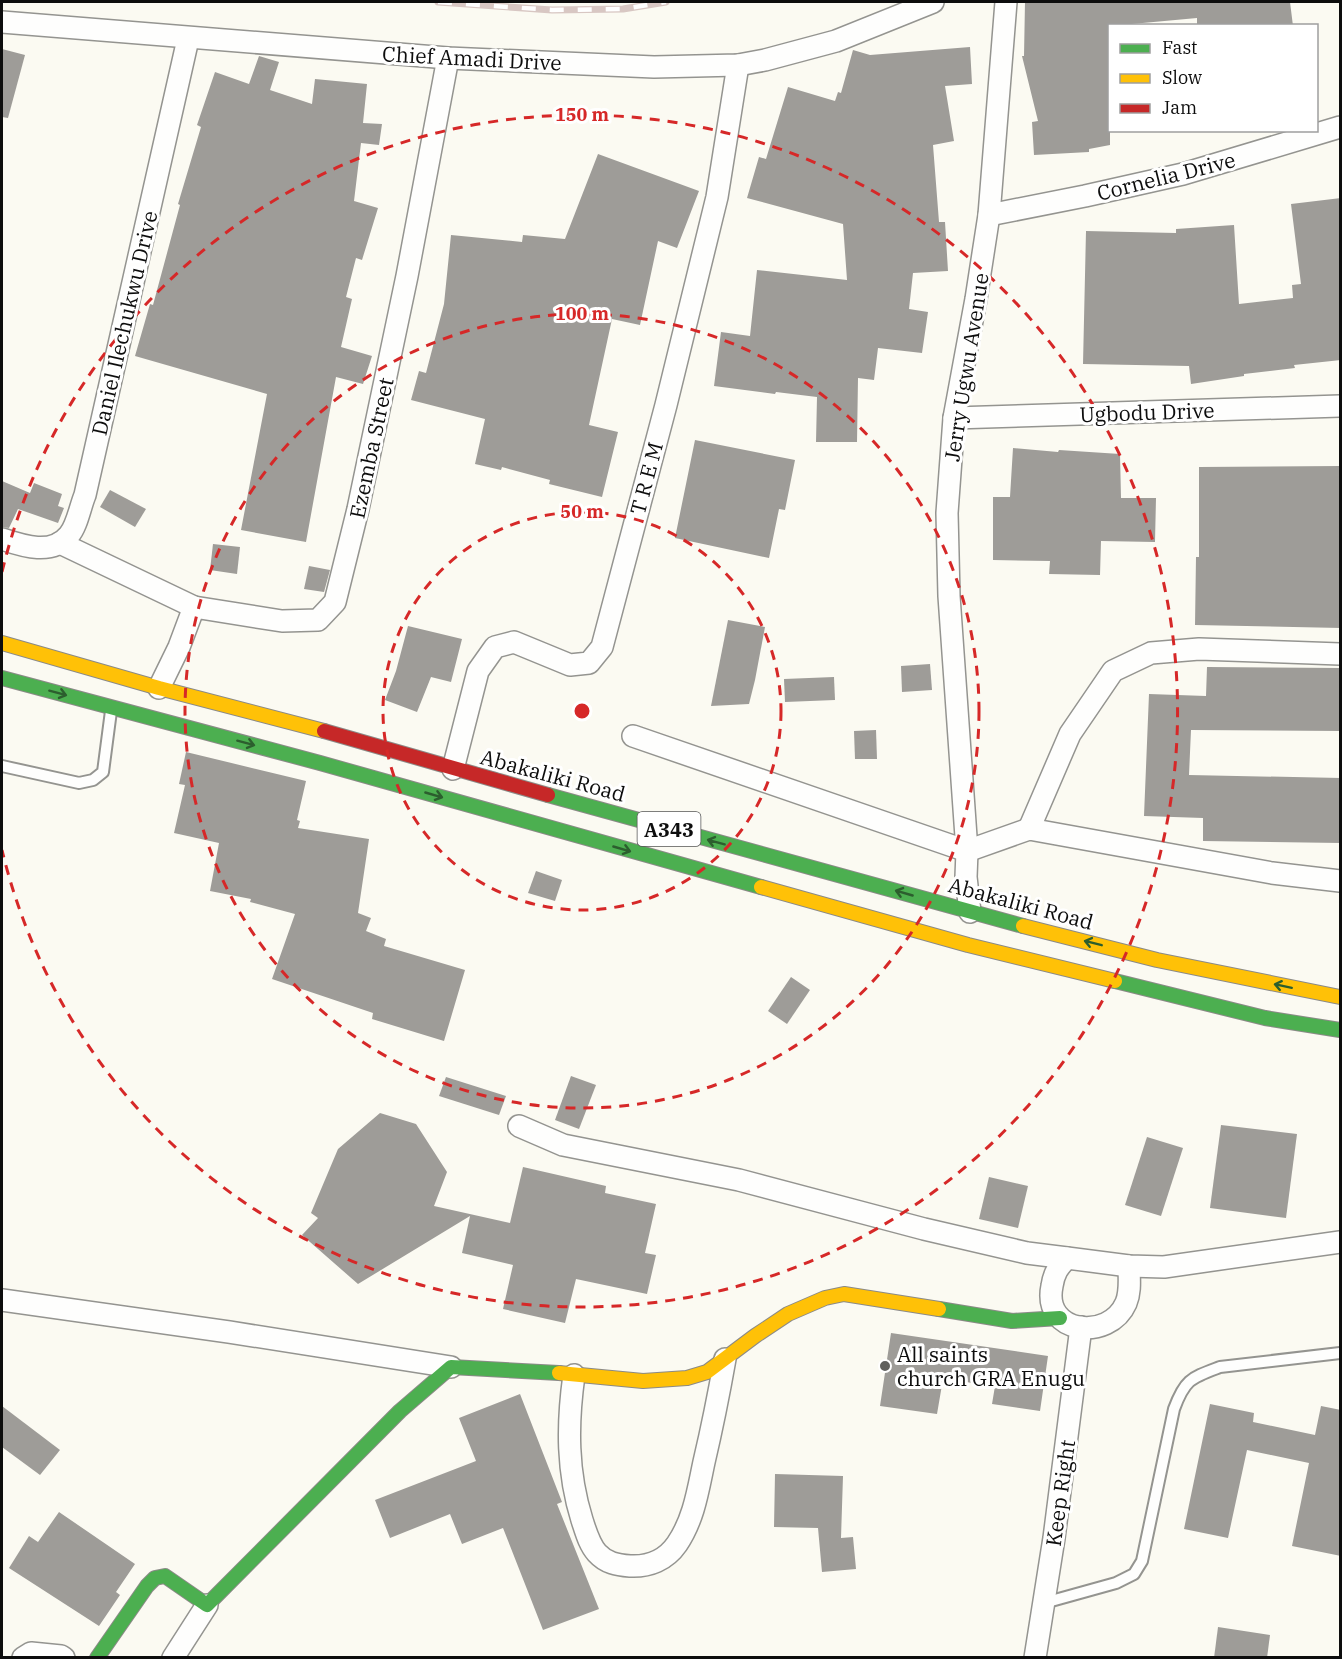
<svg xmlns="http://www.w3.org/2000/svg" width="1342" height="1659" font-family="'IBM Plex Serif',serif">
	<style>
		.building { fill: #9e9c98 }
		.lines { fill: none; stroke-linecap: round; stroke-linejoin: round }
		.lane-casing { stroke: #949490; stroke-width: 14 }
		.street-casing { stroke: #949490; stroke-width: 24 }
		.fast-casing { stroke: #8b8a87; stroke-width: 16 }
		.slow-casing { stroke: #8b8a87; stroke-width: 16 }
		.jam-casing { stroke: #8b8a87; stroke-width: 16 }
		.lane { stroke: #fefefd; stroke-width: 10 }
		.street { stroke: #fefefd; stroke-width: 21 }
		.fast { stroke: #4caf50; stroke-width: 14 }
		.slow { stroke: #ffc107; stroke-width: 14 }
		.jam { stroke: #c62828; stroke-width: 14 }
		.rail-casing { stroke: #d8c7c3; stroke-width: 7 }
		.rail { stroke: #fff; stroke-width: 4.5; stroke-dasharray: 14; stroke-linecap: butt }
		.oneway { stroke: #2c5e2e }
		.ring { fill: none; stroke: #d62828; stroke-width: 3; stroke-dasharray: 10 8 }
		.poi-dot { fill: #60605d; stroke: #fff; stroke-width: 2 }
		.labels { text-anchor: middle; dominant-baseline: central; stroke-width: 6; stroke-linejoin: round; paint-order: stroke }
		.shield { fill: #fff; stroke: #565656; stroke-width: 1.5 }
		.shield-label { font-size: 20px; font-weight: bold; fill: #0d0d0d }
		.street-label { font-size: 21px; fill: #0d0d0d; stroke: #fff }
		.poi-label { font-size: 21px; fill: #0d0d0d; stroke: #fff; text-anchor: start }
		.centre { fill: #d62828; stroke: #fff; stroke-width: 3 }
		.ring-label { font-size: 18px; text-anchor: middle; font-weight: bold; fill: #d62828; stroke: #fff; stroke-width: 6; stroke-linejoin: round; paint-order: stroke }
	</style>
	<rect width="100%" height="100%" fill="#fbfaf2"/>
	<g class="building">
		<path d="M1025 2H1290L1293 26H1197V18L1110 26V145L1089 149V152L1034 155 1032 122 1038 121 1022 56H1024Z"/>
		<path d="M970 47 972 84 945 86 954 141 933 145 939 222H945L948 271 913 273 909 309 928 312 922 353 878 348 874 380 858 378 857 442H816L817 397 776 392 775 394 714 386 721 332 750 336 757 270 847 280 843 224 747 198 759 157 766 159 788 87 835 101 838 92 841 93 853 50 870 55Z"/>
		<path d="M2 49 25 55 8 118 2 117Z"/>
		<path d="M259 56 279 62 270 90 312 104 315 79 367 84 363 123 382 124 379 145 361 143 354 201 378 208 362 260 356 258 346 297 352 299 341 347 372 356 363 384 336 377 306 542 241 530 267 394 135 356 150 304 153 305 180 205 178 204 201 127 197 125 215 72 249 84Z"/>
		<path d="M598 154 699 191 677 248 658 241 640 325 612 319 589 425 618 432 602 497 549 484 550 480 502 467 501 470 475 464 485 419 411 400 419 371 426 373 444 304 451 235 522 242 523 235 565 239Z"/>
		<path d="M1341 198V360L1294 365 1295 368 1244 374V376L1191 384 1189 366 1083 364 1086 231 1176 233V229L1234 225 1239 304 1293 298 1292 285 1301 284 1291 204Z"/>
		<path d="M695 440 795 460 785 510 779 509 769 558 675 538Z"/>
		<path d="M1013 448 1058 452 1059 450 1120 454 1121 498H1156L1155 542 1101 541 1100 575 1049 574 1050 561 993 560V497H1010Z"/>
		<path d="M1341 466V628L1195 625 1196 557H1199V467Z"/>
		<path d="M2 481 30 493 34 483 62 494 58 506 64 508 58 523 18 509 9 528 2 527Z"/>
		<path d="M110 490 146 509 135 527 100 507Z"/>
		<path d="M213 544 240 547 237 574 210 570Z"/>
		<path d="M309 566 330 570 324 592 304 589Z"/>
		<path d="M728 620 765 627 755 680 749 704 711 706Z"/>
		<path d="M408 626 462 639 451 682 431 677 417 712 385 700 396 671Z"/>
		<path d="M930 664 932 690 902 692 901 666Z"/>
		<path d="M1207 667 1341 668V731L1191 730 1189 775 1341 778V843L1203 841V818L1144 816 1149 694 1206 696Z"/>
		<path d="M834 677 835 700 785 702 784 679Z"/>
		<path d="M876 730 877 759H855L854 731Z"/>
		<path d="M186 752 306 781 297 820 300 821 298 828 369 839 358 913 371 918 366 931 386 939 384 946 465 970 444 1041 372 1019 373 1013 272 979 295 914 250 902 251 899 210 891 219 843 174 833 185 785 179 784Z"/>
		<path d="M536 871 562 880 555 901 528 893Z"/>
		<path d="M791 977 810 990 787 1024 768 1011Z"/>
		<path d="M571 1076 596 1085 579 1129 555 1120Z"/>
		<path d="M446 1077 506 1096 499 1115 439 1096Z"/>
		<path d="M380 1113 416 1124 447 1172 434 1206 510 1223 523 1167 606 1186 605 1193 656 1204 645 1253 656 1255 647 1294 576 1279 565 1323 503 1309 513 1265 462 1253 470 1216 358 1284 302 1235 318 1218 311 1213 338 1149Z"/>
		<path d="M1221 1125 1297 1134 1286 1218 1210 1208Z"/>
		<path d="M1147 1137 1183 1148 1161 1216 1125 1205Z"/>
		<path d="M989 1177 1028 1186 1018 1228 979 1219Z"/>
		<path d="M891 1333 1048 1356 1040 1411 992 1404 995 1386 943 1379 937 1414 880 1406Z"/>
		<path d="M520 1394 562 1502 557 1504 599 1609 543 1630 503 1528 462 1544 450 1514 390 1538 375 1500 476 1461 459 1418Z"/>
		<path d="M1210 1404 1254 1413 1253 1422 1315 1435 1321 1406 1341 1410V1556L1292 1546 1309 1463 1247 1450 1228 1538 1184 1529Z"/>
		<path d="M2 1406 60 1450 40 1475 2 1447Z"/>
		<path d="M775 1474 843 1476 841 1538 853 1537 856 1569 822 1572 818 1528 774 1527Z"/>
		<path d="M59 1512 135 1564 116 1592 120 1595 99 1626 9 1568 29 1536 38 1542Z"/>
		<path d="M1218 1627 1270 1635 1267 1658H1214Z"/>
	</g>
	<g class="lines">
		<g class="lane-casing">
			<g id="lane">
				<path d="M2 766 79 783 93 780 103 772 111 711"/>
				<path d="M1044 1603 1116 1583 1134 1574 1142 1561 1174 1409C1185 1379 1191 1378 1220 1367L1340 1353"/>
			</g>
		</g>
		<g class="street-casing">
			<g id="street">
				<path d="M2 22 448 58 654 67 738 65 765 60 836 41 933 2"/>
				<path d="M989 215 1085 196 1183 174 1340 127"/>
				<path d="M954 418 1340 406"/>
				<path d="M2 539C23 546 52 556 69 535 77 526 80 507 85 495L188 39"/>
				<path d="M60 543 194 607"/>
				<path d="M159 688 179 647 194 607 282 621 318 620 335 602 358 509 407 276 448 58"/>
				<path d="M633 736 967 851 1029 829 1272 873 1340 881"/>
				<path d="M453 769 478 671 495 647 514 642 570 665 589 663 602 647 666 405 717 197 738 65"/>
				<path d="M1029 829 1070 734 1113 671 1151 653 1199 649 1340 654"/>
				<path d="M970 912 966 877 967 851 949 596 947 513 954 418 976 299 989 215 1006 2"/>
				<path d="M519 1126 563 1145 739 1180 924 1229 1027 1253 1067 1258 1129 1266 1164 1267 1340 1242"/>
				<path d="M1067 1258C1058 1267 1054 1273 1052 1286 1042 1334 1109 1342 1126 1303 1131 1291 1129 1278 1129 1266"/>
				<path d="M2 1300 229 1332 451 1367"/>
				<path d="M574 1375C567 1425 567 1472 582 1520 586 1532 589 1544 597 1553 606 1563 617 1565 630 1566 649 1567 666 1560 677 1544 694 1519 698 1490 704 1462 712 1428 719 1393 725 1359"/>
				<path d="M23 1658 31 1653 61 1656 64 1658"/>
				<path d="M173 1658 207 1605"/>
				<path d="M1035 1658 1054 1538 1081 1327"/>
			</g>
		</g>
		<g class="fast-casing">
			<g id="fast">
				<path d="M2 678 320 763 761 887"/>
				<path d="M548 795 1023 926"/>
				<path d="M1115 981 1265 1018 1340 1030"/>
				<path d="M939 1309 1012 1321 1060 1318"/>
				<path d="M97 1658 147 1586 155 1578 165 1576 207 1605 400 1411 451 1367 559 1373"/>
			</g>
		</g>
		<g class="slow-casing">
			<g id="slow">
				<path d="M2 643 159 688 324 731"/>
				<path d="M761 887 968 945 1115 981"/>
				<path d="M1023 926 1157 960 1340 997"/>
				<path d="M559 1373 643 1381 687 1378 707 1372 755 1336 788 1314 825 1298 844 1294 939 1309"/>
			</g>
		</g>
		<g class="jam-casing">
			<path id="jam" d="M324 731 548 795"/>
		</g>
		<use href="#lane" class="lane"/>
		<use href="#street" class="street"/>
		<use href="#fast" class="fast"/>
		<use href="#slow" class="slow"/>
		<use href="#jam" class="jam"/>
		<g class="rail-casing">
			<path id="rail" d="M438 2 552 10 623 9 666 2"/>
		</g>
		<use href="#rail" class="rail"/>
	</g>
	<defs><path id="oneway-shaft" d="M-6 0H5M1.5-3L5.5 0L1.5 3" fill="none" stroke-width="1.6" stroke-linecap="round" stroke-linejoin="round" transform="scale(1.5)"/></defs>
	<g class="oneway">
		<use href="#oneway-shaft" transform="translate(58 693) rotate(15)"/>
		<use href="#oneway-shaft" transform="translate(246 743) rotate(15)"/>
		<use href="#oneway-shaft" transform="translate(434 795) rotate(16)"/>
		<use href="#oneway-shaft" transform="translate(716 842) rotate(-165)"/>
		<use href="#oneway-shaft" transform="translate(622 849) rotate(16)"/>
		<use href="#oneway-shaft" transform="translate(904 893) rotate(-164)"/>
		<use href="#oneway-shaft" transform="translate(1093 943) rotate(-166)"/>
		<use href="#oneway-shaft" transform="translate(1283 986) rotate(-168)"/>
	</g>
	<g class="ring">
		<circle cx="582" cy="711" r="199"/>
		<circle cx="582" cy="711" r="397"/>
		<path d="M2 572A596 596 0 1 1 2 850"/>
	</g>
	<circle class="poi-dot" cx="885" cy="1366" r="6"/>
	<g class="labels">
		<rect class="shield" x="637.5" y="812" width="63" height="34" rx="4.5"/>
		<g class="shield-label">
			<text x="669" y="829">A343</text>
		</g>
		<g class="street-label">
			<text transform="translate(472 58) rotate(3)">Chief Amadi Drive</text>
			<text transform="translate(1166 176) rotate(-14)">Cornelia Drive</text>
			<text transform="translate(124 323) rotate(-77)">Daniel Ilechukwu Drive</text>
			<text transform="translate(966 367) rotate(-81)">Jerry Ugwu Avenue</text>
			<text transform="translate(1147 412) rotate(-2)">Ugbodu Drive</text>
			<text transform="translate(371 448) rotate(-78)">Ezemba Street</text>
			<text transform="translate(646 478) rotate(-75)">T R E M</text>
			<text transform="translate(553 775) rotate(15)">Abakaliki Road</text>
			<text transform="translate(1021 903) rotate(15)">Abakaliki Road</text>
			<text transform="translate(1060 1493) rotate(-82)">Keep Right</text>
		</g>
		<g class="poi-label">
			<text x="897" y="1354">All saints<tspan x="897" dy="24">church GRA Enugu</tspan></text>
		</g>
	</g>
	<circle cx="582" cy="711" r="9" class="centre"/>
	<g class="ring-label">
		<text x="582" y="121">150 m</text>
		<text x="582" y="320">100 m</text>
		<text x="582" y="518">50 m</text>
	</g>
	<rect width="1342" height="1659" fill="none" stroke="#0d0d0d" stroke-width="6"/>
	<rect x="1108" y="24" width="210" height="108" fill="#ffffff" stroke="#9e9e9e" stroke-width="1.5"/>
	<rect x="1120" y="44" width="30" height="9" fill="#4caf50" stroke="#9e9e9e" stroke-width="1.5"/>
	<text x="1162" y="54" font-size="18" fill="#0d0d0d">Fast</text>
	<rect x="1120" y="74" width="30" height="9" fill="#ffc107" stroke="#9e9e9e" stroke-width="1.5"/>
	<text x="1162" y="84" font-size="18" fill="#0d0d0d">Slow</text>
	<rect x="1120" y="104" width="30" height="9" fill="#c62828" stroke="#9e9e9e" stroke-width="1.5"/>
	<text x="1162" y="114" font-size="18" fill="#0d0d0d">Jam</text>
</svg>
